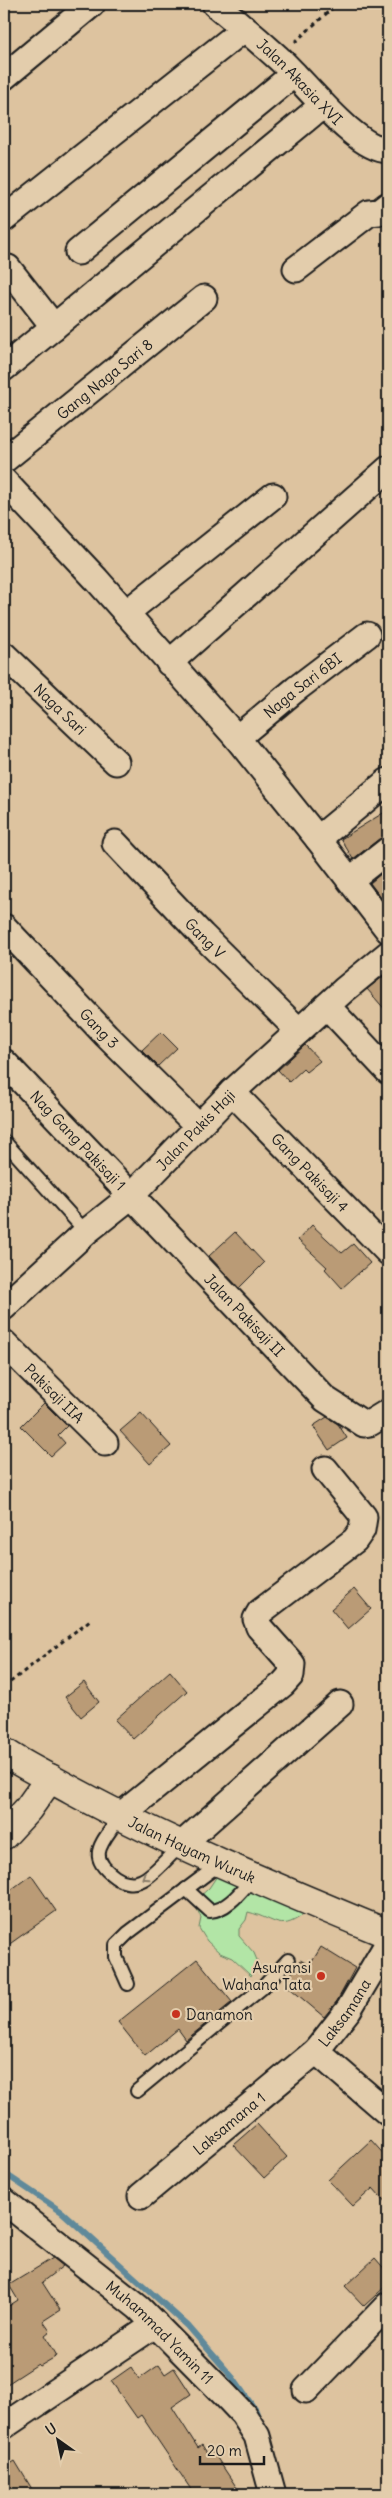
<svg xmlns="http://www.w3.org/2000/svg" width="392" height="2498" font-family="Delius,sans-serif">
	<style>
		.green { fill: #b2e5a6; stroke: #678061 }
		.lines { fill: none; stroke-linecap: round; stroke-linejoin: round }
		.stream { stroke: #5f899a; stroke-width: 6 }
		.building { fill: #ba9b76; stroke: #1c1c1c }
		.lane-casing { stroke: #1c1c1c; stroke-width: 16 }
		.street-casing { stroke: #1c1c1c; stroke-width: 29 }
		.secondary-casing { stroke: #1c1c1c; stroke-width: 31 }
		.path { stroke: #1c1c1c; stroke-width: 3; stroke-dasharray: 4 4; stroke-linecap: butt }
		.lane { stroke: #e3cdac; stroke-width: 12 }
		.street { stroke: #e3cdac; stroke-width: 25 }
		.secondary { stroke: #e3cdac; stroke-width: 28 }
		.oneway { stroke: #897d6b }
		.poi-dot { fill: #c8321e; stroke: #e3cdac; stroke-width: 2 }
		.labels { text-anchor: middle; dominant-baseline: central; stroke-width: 4.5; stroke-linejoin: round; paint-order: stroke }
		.street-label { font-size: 15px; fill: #1c1c1c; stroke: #e3cdac }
		.poi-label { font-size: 15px; fill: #1c1c1c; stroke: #e3cdac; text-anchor: end }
	</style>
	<rect width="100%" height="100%" fill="#ddc39f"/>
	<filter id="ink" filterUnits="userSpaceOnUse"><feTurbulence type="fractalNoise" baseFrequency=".02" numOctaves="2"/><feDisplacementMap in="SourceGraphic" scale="10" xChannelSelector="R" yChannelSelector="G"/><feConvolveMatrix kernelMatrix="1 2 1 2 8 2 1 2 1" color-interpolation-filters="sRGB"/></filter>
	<g filter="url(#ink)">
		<path class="green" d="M219 1873 308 1911C279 1934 279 1920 248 1912L246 1920 239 1929V1936L254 1953 259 1965 251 1976 232 1958 220 1953 207 1941 199 1928 201 1918 194 1902 209 1888Z"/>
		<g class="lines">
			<path class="stream" d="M4 2173 62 2212 188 2326 233 2378 256 2411 259 2420"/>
		</g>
		<g class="building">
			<path d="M388 810V836L379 839 353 859 341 839Z"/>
			<path d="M388 868V907L370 883Z"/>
			<path d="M384 976 388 980V1013L367 989Z"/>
			<path d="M161 1032 177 1048 158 1066 142 1050Z"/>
			<path d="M305 1045 320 1061 306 1072 303 1069 289 1082 278 1070Z"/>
			<path d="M312 1225 342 1253 353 1244 370 1263 342 1288 325 1269 327 1267 298 1240Z"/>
			<path d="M235 1232 264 1263 239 1288 209 1256Z"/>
			<path d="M44 1403 67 1426 58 1435 65 1443 51 1456 21 1426Z"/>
			<path d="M141 1413 171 1446 150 1464 120 1431Z"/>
			<path d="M327 1417 338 1424 347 1438 329 1450 313 1426Z"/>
			<path d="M354 1589 371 1609 348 1629 331 1609Z"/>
			<path d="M170 1671 187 1691 133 1739 115 1720Z"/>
			<path d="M84 1682 99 1702 81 1717 65 1697Z"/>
			<path d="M31 1875 56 1911 4 1948V1895Z"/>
			<path d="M321 1947 355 1968 337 2001 324 2017 285 1984 300 1960 310 1965Z"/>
			<path d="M197 1959 232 2002 186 2040 178 2029 145 2056 118 2022Z"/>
			<path d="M257 2124 287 2157 264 2178 233 2145Z"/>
			<path d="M371 2140 388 2159V2205L373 2188 353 2206 328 2180Z"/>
			<path d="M53 2258 63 2266 42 2282 60 2310 43 2321 50 2331 45 2335 57 2356 40 2366 38 2364 4 2386V2309L18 2300 9 2285Z"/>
			<path d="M375 2258 388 2273V2284L364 2306 345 2286Z"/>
			<path d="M159 2365 165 2374 174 2368 191 2394 172 2407 198 2448 202 2445 207 2453 211 2449 241 2494H194L141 2415 137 2418 111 2381 131 2367 139 2379Z"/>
			<path d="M15 2461 35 2494H7L4 2488V2468Z"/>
		</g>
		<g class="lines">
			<g class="lane-casing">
				<g id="lane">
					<path d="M4 1141 86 1232"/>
					<path d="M120 1816C104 1842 84 1855 115 1877 122 1882 132 1884 140 1881 151 1878 171 1854 181 1845"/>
					<path d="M186 1889 210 1911C228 1910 242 1890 254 1877"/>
					<path d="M128 1984 116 1957V1945L128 1933 221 1863"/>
					<path d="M137 2091 262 1988 288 1960"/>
				</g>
			</g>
			<g class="street-casing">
				<g id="street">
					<path id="s1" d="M215 4C236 21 256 38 276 56 302 78 355 150 388 150"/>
					<path d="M4 77 92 4"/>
					<path d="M4 219 244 29"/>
					<path d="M78 252 294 74"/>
					<path d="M8 268 54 327"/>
					<path d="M296 269 369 213 379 212 388 205"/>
					<path d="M4 368 323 105"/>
					<path id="s2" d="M4 460 204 298"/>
					<path d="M4 481 96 579 237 738 318 839"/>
					<path d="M126 613 273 496"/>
					<path id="s3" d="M4 655 116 762"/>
					<path d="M169 663 388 469"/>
					<path id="s4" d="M237 738 296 689 367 635"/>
					<path d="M388 781 318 839 388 930"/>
					<path id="s5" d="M115 843 202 935 299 1031"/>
					<path d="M350 880 388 850"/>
					<path id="s6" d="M4 927 106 1035 198 1126"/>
					<path d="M327 1006 388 1071"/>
					<path id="s7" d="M4 1062 325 1399 364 1424 370 1423 388 1412"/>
					<path id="s8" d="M232 1092 388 1252"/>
					<path id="s9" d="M4 1307 86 1232 130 1197 232 1092 344 990 388 954"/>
					<path id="s10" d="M4 1343 105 1443"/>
					<path d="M120 1816 283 1684 291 1675 292 1664 259 1627 256 1619 260 1612 355 1540 362 1530 364 1517 325 1469"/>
					<path d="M181 1845 340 1704"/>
					<path d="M316 2051 388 2113"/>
					<path id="s11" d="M141 2196 316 2051 349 2009 388 1943"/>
					<path id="s12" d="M4 2201 139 2308 225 2395 243 2414 257 2436 273 2494"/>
					<path d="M306 2390 388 2305"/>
					<path d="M4 2426 156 2324"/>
				</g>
			</g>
			<g class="secondary-casing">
				<g id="secondary">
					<path id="s13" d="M4 1752C26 1767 50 1778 73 1791 175 1846 282 1890 388 1934"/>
					<path d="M4 1835 28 1809 50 1778"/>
				</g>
			</g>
			<g class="path">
				<path d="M295 42 337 4"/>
				<path d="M4 1687 90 1620"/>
			</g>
			<use href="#lane" class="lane"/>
			<use href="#street" class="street"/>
			<use href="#secondary" class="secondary"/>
		</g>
		<defs><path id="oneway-chevron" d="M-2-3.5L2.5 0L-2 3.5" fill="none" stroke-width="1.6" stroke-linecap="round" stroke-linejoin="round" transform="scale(1.25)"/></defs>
		<use class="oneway" href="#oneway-chevron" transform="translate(145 1877) rotate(147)"/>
	</g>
	<g class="poi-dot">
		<circle cx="321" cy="1976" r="5"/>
		<circle cx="176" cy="2014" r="5"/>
	</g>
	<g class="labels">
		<g class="street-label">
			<text stroke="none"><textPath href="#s1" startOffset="115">Jalan Akasia XVI</textPath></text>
			<text stroke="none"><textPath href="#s2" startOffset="129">Gang Naga Sari 8</textPath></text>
			<text stroke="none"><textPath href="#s4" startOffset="84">Naga Sari 6BI</textPath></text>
			<text stroke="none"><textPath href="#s3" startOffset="78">Naga Sari</textPath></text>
			<text stroke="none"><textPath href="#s5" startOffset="131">Gang V</textPath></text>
			<text stroke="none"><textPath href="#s6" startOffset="139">Gang 3</textPath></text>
			<text stroke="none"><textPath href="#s9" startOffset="261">Jalan Pakis Haji</textPath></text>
			<text stroke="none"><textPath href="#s7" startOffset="108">Nag Gang Pakisaji 1</textPath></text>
			<text stroke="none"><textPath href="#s8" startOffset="112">Gang Pakisaji 4</textPath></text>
			<text stroke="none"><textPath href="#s7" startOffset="349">Jalan Pakisaji II</textPath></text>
			<text stroke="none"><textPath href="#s10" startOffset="71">Pakisaji IIA</textPath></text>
			<text stroke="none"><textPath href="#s13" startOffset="212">Jalan Hayam Wuruk</textPath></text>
			<text stroke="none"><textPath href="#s11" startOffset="275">Laksamana</textPath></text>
			<text stroke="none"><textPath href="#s11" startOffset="114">Laksamana 1</textPath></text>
			<text stroke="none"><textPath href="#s12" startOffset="204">Muhammad Yamin 11</textPath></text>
		</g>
		<g class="poi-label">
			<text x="311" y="1967">Asuransi<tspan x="311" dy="17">Wahana Tata</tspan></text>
			<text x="186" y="2014" text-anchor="start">Danamon</text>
		</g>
	</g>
	<rect width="392" height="2498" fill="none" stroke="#e3cdac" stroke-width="20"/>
	<rect x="10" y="10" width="372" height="2478" fill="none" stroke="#1c1c1c" stroke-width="2" filter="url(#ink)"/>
	<g transform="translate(58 2440) rotate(327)" stroke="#e3cdac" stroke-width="4" paint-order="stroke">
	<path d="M0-4L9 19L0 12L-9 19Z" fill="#1c1c1c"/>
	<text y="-8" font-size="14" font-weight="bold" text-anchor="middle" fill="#1c1c1c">U</text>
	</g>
	<path d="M200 2456v8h64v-8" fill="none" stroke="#1c1c1c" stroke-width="2.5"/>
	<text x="207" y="2456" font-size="15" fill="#1c1c1c" stroke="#e3cdac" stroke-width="4" paint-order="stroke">20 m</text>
</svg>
